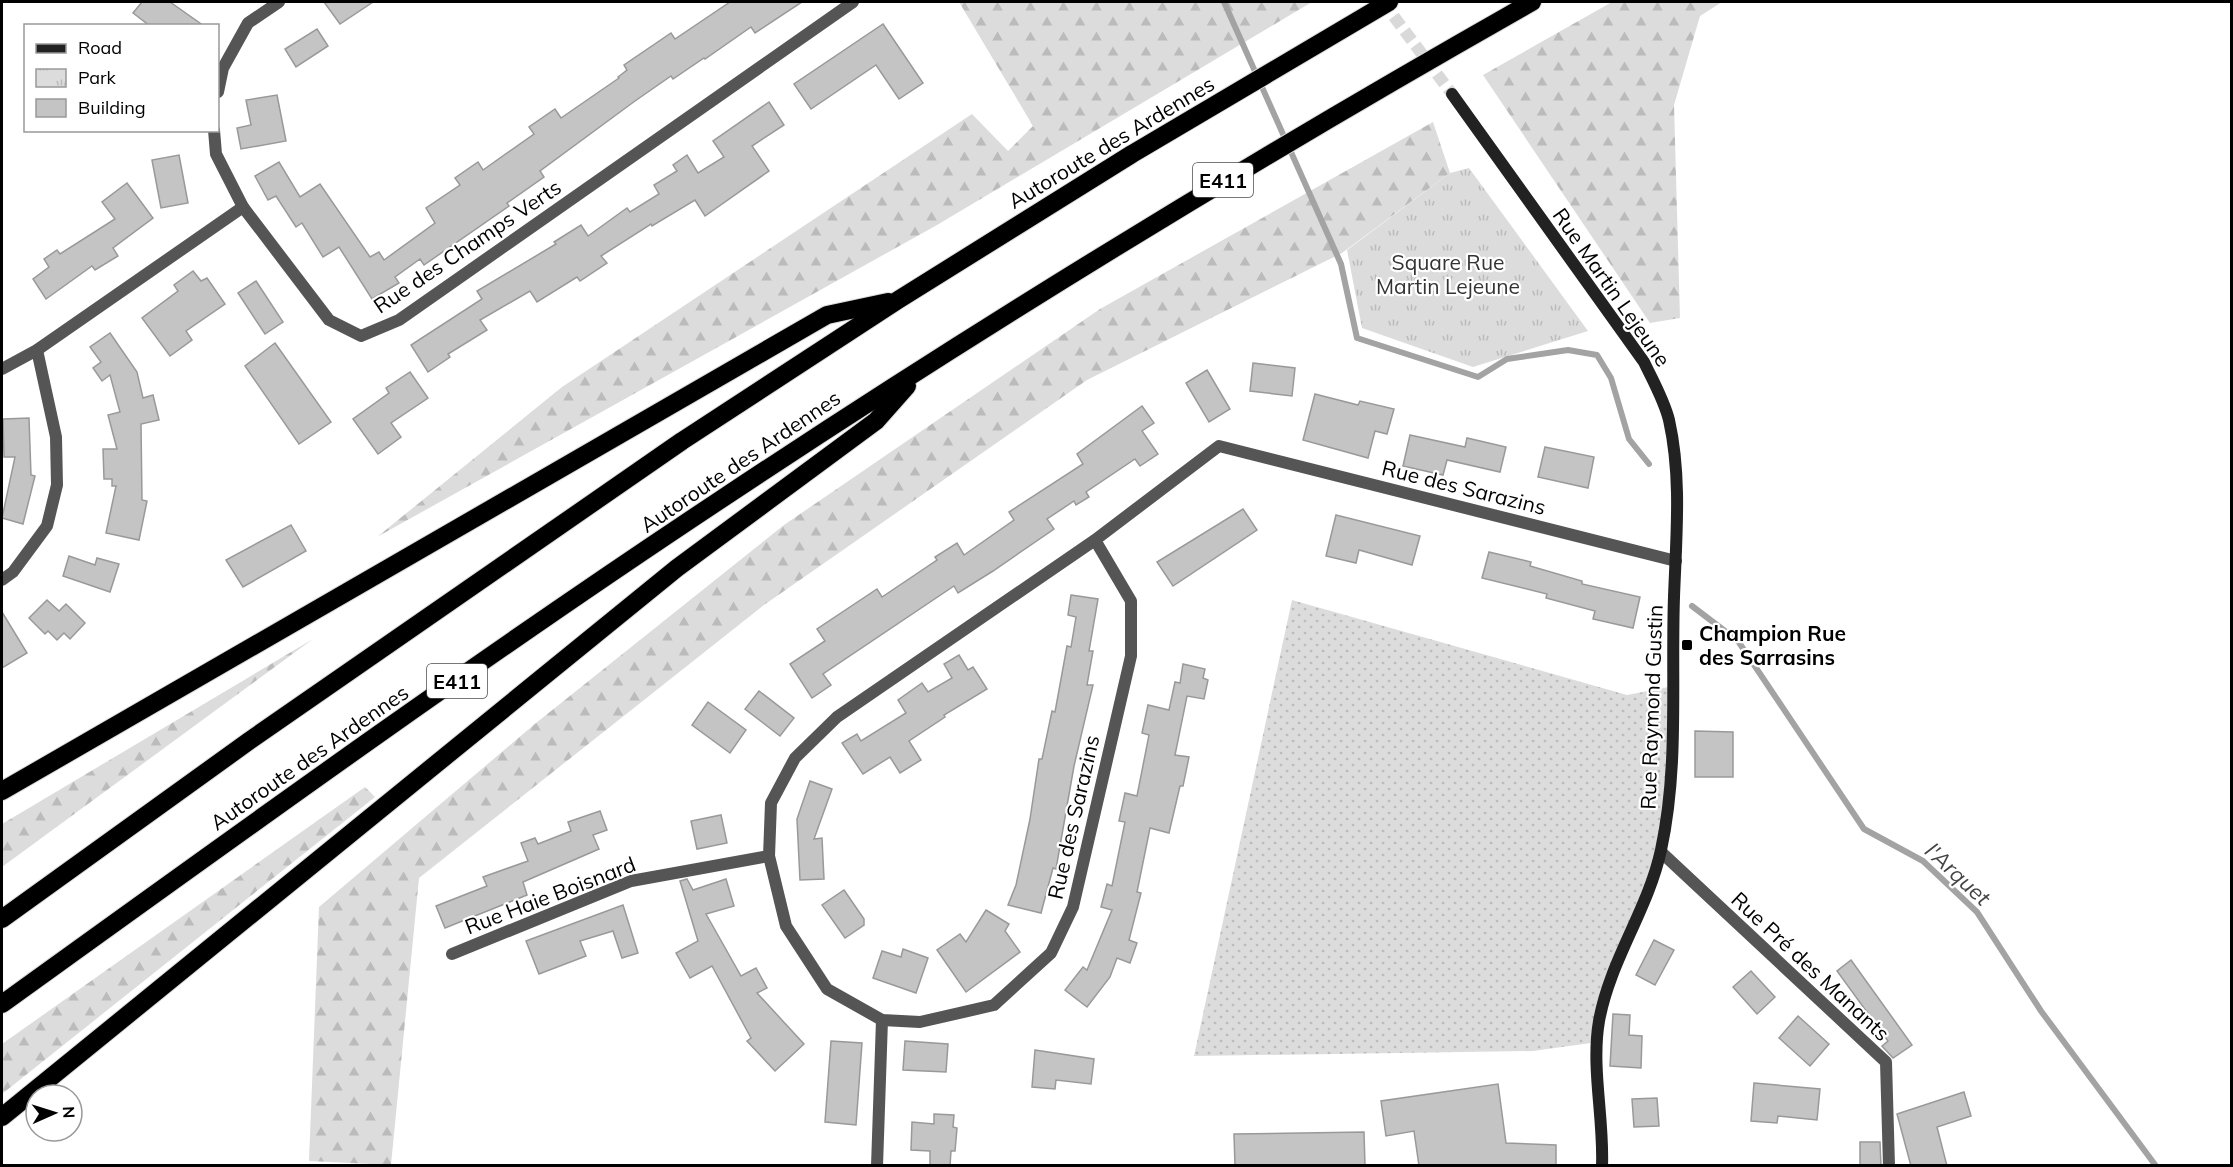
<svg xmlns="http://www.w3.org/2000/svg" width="2233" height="1167" font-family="Mulish,sans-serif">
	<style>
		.grass { fill: url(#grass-dots) }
		.forest { fill: url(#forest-firs) }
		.park { fill: url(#park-tufts) }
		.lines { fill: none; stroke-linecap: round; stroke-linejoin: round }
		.stream { stroke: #a3a3a3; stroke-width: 6 }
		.building { fill: #c4c4c4; stroke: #999; stroke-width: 1.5 }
		.secondary-tunnel { stroke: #d9d9d9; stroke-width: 12; stroke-dasharray: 12 6; stroke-linecap: butt }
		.highway-casing { stroke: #dbdbdb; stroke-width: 20 }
		.street { stroke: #555; stroke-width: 12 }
		.secondary { stroke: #222; stroke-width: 12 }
		.highway { stroke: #000; stroke-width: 18 }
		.poi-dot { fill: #000; stroke: #fff; stroke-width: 2 }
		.labels { text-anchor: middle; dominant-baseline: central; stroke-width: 4.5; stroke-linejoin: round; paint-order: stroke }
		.shield { fill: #fff; stroke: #4c4c4c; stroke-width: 1.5 }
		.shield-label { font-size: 20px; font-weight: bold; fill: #000 }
		.street-label { font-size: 21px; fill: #000; stroke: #fff }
		.park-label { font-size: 21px; fill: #333; stroke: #fff }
		.poi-label { font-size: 21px; font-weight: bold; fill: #000; stroke: #fff; text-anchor: start }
		.water-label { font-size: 22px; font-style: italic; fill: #444; stroke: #fff }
	</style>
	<defs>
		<pattern id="grass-dots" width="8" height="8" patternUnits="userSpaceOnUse" patternTransform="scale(1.5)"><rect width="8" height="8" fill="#dcdcdc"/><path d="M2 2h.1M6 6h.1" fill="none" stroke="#bbb" stroke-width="1.8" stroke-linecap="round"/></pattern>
		<pattern id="forest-firs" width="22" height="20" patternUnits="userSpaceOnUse" patternTransform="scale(1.5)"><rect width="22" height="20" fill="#dcdcdc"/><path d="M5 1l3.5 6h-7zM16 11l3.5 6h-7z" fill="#bbb"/></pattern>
		<pattern id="park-tufts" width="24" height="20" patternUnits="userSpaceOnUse" patternTransform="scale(1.5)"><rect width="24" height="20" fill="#dcdcdc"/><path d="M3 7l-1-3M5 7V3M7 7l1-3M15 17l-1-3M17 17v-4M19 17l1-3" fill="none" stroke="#bbb"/></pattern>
	</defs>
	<rect width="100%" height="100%" fill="#fff"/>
	<path class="grass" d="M1292 600 1627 695 1674 686 1661 852 1616 962 1598 1042 1533 1051 1194 1056Z"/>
	<g class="forest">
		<path d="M959 2H1312L937 225 377 537 562 387 972 114 1008 151 1033 126Z"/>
		<path d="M1612 2H1722L1700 16 1674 105 1680 318 1650 323 1483 75Z"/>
		<path d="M1433 122 1450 173 1342 253 1087 380 764 605 419 878 391 1165 309 1161 319 907 536 723 784 525 1100 309Z"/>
		<path d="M313 639 2 867V824Z"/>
		<path d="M365 787 375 797 2 1094V1044Z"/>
	</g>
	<path class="park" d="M1469 168 1588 331 1473 367 1362 328 1347 250 1450 173Z"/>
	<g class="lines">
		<g class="stream">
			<path d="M1224 2 1341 264 1357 338 1478 377 1507 359 1568 350 1597 355 1611 378 1629 439 1649 464"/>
			<path d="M1692 606 1738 641 1864 829 1923 861 1977 912 2041 1011 2156 1166"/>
		</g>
	</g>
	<g class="building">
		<path d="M142 2H170L204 26H150L133 13Z"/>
		<path d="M324 2H373L340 24Z"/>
		<path d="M730 2H802L755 33 751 27 705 59 704 58 673 79 671 76 635 101 540 171 544 177 507 203 509 206 424 265 420 259 395 277 399 283 372 299 339 247 323 257 302 223 296 227 276 196 268 200 255 176 279 162 300 197 320 184 370 257 379 252 384 260 435 223 426 208 460 185 455 178 478 162 483 170 534 134 529 127 555 109 561 118 619 78 618 77 627 70 624 65 671 33 675 39Z"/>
		<path d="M883 24 923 83 899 99 876 65 811 109 794 84Z"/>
		<path d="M317 29 328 46 296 67 285 49Z"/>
		<path d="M277 95 286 141 241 149 237 128 251 125 246 100Z"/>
		<path d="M769 102 784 125 752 146 769 171 705 216 695 200 652 226 651 224 601 256 607 263 580 281 577 277 537 302 530 291 480 320 487 330 448 354 450 357 428 372 411 345 482 299 477 291 556 244 554 242 581 225 588 236 627 208 630 212 659 194 654 185 677 171 673 165 687 155 698 173 724 157 713 141Z"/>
		<path d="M179 155 188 203 161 208 152 160Z"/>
		<path d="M127 183 153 218 113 248 118 256 95 270 92 266 46 299 33 279 49 267 44 259 57 250 60 254 115 219 102 202Z"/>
		<path d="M193 271 201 281 207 278 225 304 186 331 192 340 170 356 142 318 178 291 174 285Z"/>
		<path d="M256 281 283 322 265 334 238 293Z"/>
		<path d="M110 333 137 372 143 398 153 395 159 420 141 424 142 500 147 501 139 540 106 533 116 486H112V479H104L103 449H117L108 415 120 412 110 375 102 381 93 368 101 362 90 347Z"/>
		<path d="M275 343 331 422 299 444 245 366Z"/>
		<path d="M1253 363 1295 368 1292 396 1250 391Z"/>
		<path d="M1207 370 1230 409 1209 422 1186 383Z"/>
		<path d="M410 372 428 398 391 423 401 437 378 454 353 419 389 393 386 388Z"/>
		<path d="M1315 394 1358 405 1360 401 1394 409 1387 434 1375 431 1368 458 1303 440Z"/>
		<path d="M1142 406 1154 423 1142 431 1158 454 1140 466 1135 459 1086 492 1089 497 1076 505 1074 501 1047 519 1054 529 993 571 958 593 954 586 823 674 831 685 812 698 790 664 825 641 817 629 877 589 882 597 937 560 935 557 957 543 964 555 1014 520 1009 512 1083 464 1077 454Z"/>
		<path d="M3 419 29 418 31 475 35 476 23 524 2 518 15 457H4Z"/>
		<path d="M1410 435 1465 447 1467 438 1506 447 1500 472 1447 460 1443 475 1403 466Z"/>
		<path d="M1545 447 1594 457 1588 488 1538 477Z"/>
		<path d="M1243 509 1257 530 1173 586 1157 562Z"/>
		<path d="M1336 515 1420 536 1412 565 1359 550 1356 563 1326 556Z"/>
		<path d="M291 525 306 551 243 587 226 560Z"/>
		<path d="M1489 552 1531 562 1530 566 1582 581V584L1640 597 1633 628 1593 619 1595 611 1546 598 1547 594 1482 578Z"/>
		<path d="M69 556 95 565 97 558 119 564 110 592 63 576Z"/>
		<path d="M1071 595 1098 599 1089 651H1093L1087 685H1093L1074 766 1056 869 1053 868 1041 913 1008 905 1016 885 1030 819 1039 759H1042L1052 711 1055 712 1067 646 1071 647 1076 617 1068 615Z"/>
		<path d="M47 600 59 611 66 604 85 623 70 639 64 633 57 640 48 631 45 634 29 618Z"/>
		<path d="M2 612 27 653 2 668Z"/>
		<path d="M959 655 968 670 973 667 987 689 944 715 945 717 909 741 921 760 900 773 890 757 863 774 842 743 857 734 861 741 906 713 898 700 922 683 928 692 952 678 944 664Z"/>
		<path d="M1183 664 1205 669 1203 678 1208 680 1204 699 1187 696 1175 755 1189 757 1183 786H1180L1169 833 1150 828 1137 892 1141 893 1129 940 1137 943 1130 963 1117 958 1110 977 1087 1007 1065 990 1083 967 1087 970 1112 910 1101 907 1107 884 1112 886 1125 822 1119 821 1125 793 1137 796 1149 735 1142 733 1148 705 1169 710 1175 682 1180 683Z"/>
		<path d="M759 691 794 718 780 736 745 709Z"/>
		<path d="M708 702 746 730 730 753 692 725Z"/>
		<path d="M1695 731 1733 732V777H1695Z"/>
		<path d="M810 781 832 789 814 839 822 838 824 879 800 880 797 819Z"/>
		<path d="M600 811 607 830 593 835 599 849 523 882 527 895 445 928 436 906 487 886 483 877 528 861 521 843 535 838 538 844 571 831 568 822Z"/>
		<path d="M721 815 727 843 697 849 691 821Z"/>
		<path d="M687 879 693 890 726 879 734 906 706 914 741 976 756 968 767 988 757 993 804 1044 775 1071 747 1041 751 1038 712 966 690 978 676 953 698 941 680 881Z"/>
		<path d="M844 890 864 919V925L845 938 822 905Z"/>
		<path d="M623 905 638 953 622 958 613 931 580 941 586 956 539 974 526 941Z"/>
		<path d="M986 910 1009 924 1005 931 1020 952 966 992 937 950 960 934 966 942Z"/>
		<path d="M1654 940 1674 950 1655 985 1636 975Z"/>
		<path d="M903 949 928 958 916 993 873 978 882 951 901 957Z"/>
		<path d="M1851 960 1912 1045 1893 1058 1882 1046 1888 1041 1837 971Z"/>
		<path d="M1751 971 1775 997 1757 1014 1733 987Z"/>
		<path d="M1613 1014 1630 1015 1629 1035 1642 1036 1641 1068 1610 1066Z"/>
		<path d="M1798 1016 1829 1044 1810 1066 1779 1038Z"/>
		<path d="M831 1041 862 1043 856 1125 825 1122Z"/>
		<path d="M905 1041 948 1044 946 1072 903 1070Z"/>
		<path d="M1035 1050 1094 1059 1091 1084 1056 1080 1055 1089 1032 1087Z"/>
		<path d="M1754 1083 1820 1089 1817 1120 1778 1116 1777 1123 1751 1121Z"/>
		<path d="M1498 1084 1506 1143 1556 1145V1166H1419L1414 1131 1386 1136 1381 1101Z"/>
		<path d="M1964 1092 1971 1116 1937 1127 1947 1166H1911L1897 1114Z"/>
		<path d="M1657 1098 1659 1126 1634 1127 1632 1099Z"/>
		<path d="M934 1114 954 1115 953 1127 957 1128 955 1151H951L950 1166H930V1151L911 1150 912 1122 934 1124Z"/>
		<path d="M1364 1132 1365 1166H1235L1234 1134Z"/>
		<path d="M1860 1142H1880L1881 1166H1860Z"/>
	</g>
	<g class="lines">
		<path class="secondary-tunnel" d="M1383 2 1452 94"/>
		<g class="highway-casing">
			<g id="highway">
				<path d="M2 791 827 315 888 302"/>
				<path d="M2 919 249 741 682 441 898 300 1132 154 1389 2"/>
				<path d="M2 1004C238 834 474 663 717 502 983 325 1255 159 1532 2"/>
				<path d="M2 1117 677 568 876 421 907 386"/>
			</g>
		</g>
		<g class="street">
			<path d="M218 92 223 68 248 23 279 2"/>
			<path d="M214 130 216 154 243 207 329 320 361 336 399 320 853 2"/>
			<path d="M2 369 37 350 243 207"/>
			<path d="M1095 540 1131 601V656L1073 907 1051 953 994 1005 920 1022 882 1020 827 989 786 926 769 856 771 803 795 758 837 717 1095 540 1219 446 1676 561"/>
			<path d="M2 580 13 572 47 526 57 485 56 437 37 350"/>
			<path d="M1661 852 1886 1062 1889 1166"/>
			<path d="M452 954 631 881 769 856"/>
			<path d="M877 1166 882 1020"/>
		</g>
		<path class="secondary" d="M1452 94 1644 362C1653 381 1664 400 1669 420 1682 478 1676 539 1674 597 1671 682 1679 767 1661 850 1648 910 1610 960 1599 1021 1591 1068 1604 1118 1602 1166"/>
		<use href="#highway" class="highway"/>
	</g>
	<rect class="poi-dot" x="1681" y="639" width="12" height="12" rx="3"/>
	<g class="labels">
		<g class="shield">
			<rect x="1193" y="163" width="60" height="34" rx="4.5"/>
			<rect x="427" y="664" width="60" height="34" rx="4.5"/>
		</g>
		<g class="shield-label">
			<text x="1223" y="180">E411</text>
			<text x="457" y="681">E411</text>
		</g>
		<g class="street-label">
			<text transform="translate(1111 142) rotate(-31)">Autoroute des Ardennes</text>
			<text transform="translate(467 246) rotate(-34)">Rue des Champs Verts</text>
			<text transform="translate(1612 287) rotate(55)">Rue Martin Lejeune</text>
			<text transform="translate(740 461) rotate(-34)">Autoroute des Ardennes</text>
			<text transform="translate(1464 487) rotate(14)">Rue des Sarazins</text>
			<text transform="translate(1651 707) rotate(-88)">Rue Raymond Gustin</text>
			<text transform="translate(309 757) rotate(-35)">Autoroute des Ardennes</text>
			<text transform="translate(1073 817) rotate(-77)">Rue des Sarazins</text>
			<text transform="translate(550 895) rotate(-21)">Rue Haie Boisnard</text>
			<text transform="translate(1811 966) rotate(43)">Rue Pré des Manants</text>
		</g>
		<g class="park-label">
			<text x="1448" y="262">Square Rue<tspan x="1448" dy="24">Martin Lejeune</tspan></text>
		</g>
		<g class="poi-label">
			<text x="1699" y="633">Champion Rue<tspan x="1699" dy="24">des Sarrasins</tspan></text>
		</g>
		<g class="water-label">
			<text transform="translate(1958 874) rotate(43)">l'Arquet</text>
		</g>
	</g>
	<rect width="2233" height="1167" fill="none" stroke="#000000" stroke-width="6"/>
	<rect x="24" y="24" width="195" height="108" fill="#ffffff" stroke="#999999" stroke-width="1.5"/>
	<rect x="36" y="44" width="30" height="9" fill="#222222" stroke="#999999" stroke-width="1.5"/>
	<text x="78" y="54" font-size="18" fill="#000000">Road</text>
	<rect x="36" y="69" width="30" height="18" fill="url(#park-tufts)" stroke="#999999" stroke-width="1.5"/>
	<text x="78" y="84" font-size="18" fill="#000000">Park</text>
	<rect x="36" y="99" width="30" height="18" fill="#c4c4c4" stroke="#999999" stroke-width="1.5"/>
	<text x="78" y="114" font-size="18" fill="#000000">Building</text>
	<g transform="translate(54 1113) rotate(87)"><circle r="28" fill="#ffffff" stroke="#999999" stroke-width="1.5"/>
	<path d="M0-4.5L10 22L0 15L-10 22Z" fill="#000000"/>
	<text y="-9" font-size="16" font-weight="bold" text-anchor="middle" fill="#000000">N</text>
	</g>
</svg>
